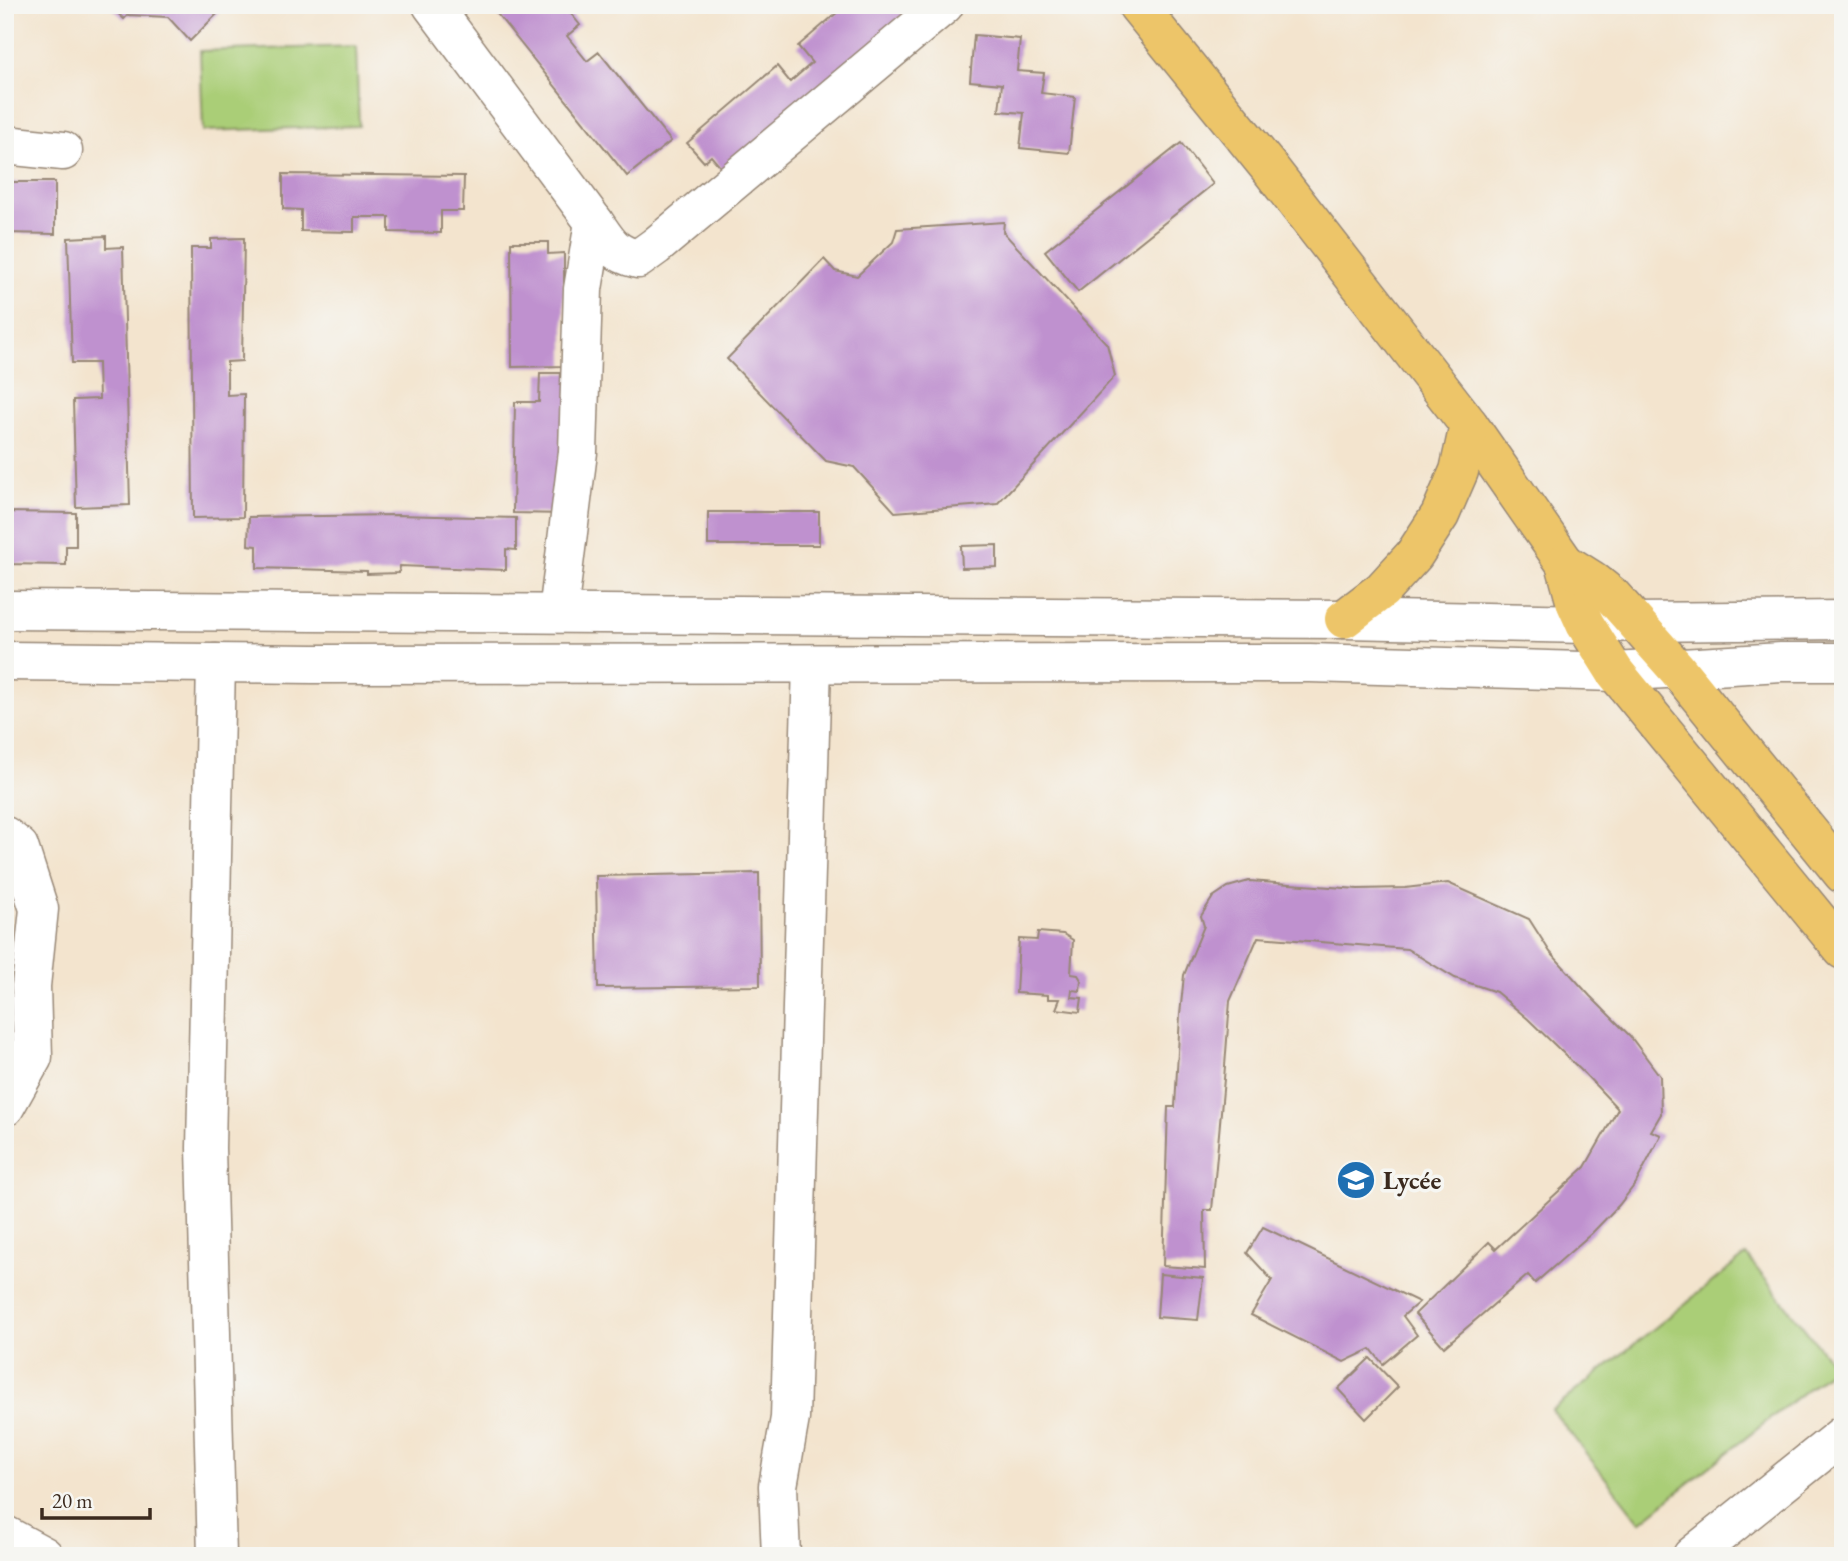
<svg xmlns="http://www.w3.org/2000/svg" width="1848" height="1561" font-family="'EB Garamond',serif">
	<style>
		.green { fill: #aace77; stroke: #727c4a; stroke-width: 2 }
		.building { fill: #bf91cf }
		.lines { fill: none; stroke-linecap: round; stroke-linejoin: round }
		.minor-casing { stroke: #978776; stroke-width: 41 }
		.major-casing { stroke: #978776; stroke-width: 41 }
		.minor { stroke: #fff; stroke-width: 38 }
		.major { stroke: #edc569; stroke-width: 38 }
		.labels { text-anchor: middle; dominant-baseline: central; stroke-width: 7; stroke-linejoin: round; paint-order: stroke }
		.poi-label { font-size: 26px; font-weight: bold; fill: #3b2a1e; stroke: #f6f6f2; text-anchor: start }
	</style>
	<rect width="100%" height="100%" fill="#f6f6f2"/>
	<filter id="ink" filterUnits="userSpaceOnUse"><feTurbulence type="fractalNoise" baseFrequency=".0143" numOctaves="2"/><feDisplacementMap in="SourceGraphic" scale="14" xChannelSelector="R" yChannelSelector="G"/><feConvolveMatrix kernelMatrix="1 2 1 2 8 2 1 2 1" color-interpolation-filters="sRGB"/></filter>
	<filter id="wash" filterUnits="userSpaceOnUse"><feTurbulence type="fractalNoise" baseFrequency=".00686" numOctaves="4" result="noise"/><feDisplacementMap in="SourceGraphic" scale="28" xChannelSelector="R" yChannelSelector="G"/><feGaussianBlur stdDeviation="1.57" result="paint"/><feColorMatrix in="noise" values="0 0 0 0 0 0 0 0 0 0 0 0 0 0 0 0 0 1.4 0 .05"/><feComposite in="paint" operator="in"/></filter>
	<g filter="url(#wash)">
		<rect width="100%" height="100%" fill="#f3e4ce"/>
		<g class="green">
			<path d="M356 46 359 126 203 131 200 51Z"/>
			<path d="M1746 1255 1835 1367 1640 1522 1552 1410Z"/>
		</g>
		<g id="blocks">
			<g class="building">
				<path d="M109 5H226L190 41 168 17 128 15 124 19Z"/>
				<path d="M490 5H564L580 25 567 36 587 61 599 52 671 141 627 176Z"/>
				<path d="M846 5H908L915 14 727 175 711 156 704 162 687 143 777 66 790 82 812 63 798 46Z"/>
				<path d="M974 35 1020 39 1017 71 1044 73 1041 93 1075 97 1069 153 1020 148 1024 113 999 111 1002 84 970 81Z"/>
				<path d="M1181 143 1213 184 1078 292 1045 251Z"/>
				<path d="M283 174 464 176 463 211H441V233L389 232V217H354V232L301 231V210L283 209Z"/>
				<path d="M5 182H55V234L5 233Z"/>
				<path d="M1004 222 1003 232 1107 344 1115 376 997 504 895 512 854 467 826 461 727 359 824 259 835 271 857 276 893 242 897 229Z"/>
				<path d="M106 236V248L123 247 130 505 76 507 73 400 99 399 98 363H72L68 238Z"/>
				<path d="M244 238 242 361 227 362V395L244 394 243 517 193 518 191 248H211V239Z"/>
				<path d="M511 242H548V254L564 253V366L512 367Z"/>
				<path d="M540 373H571L566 514 513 513 515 402H539Z"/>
				<path d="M5 512 76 513V546H66V565L5 564Z"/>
				<rect x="708" y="512" width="111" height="33"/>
				<path d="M397 515 516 518V550L506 549V570L400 566 399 573 367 574V571L257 568V546L248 545 249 517Z"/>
				<path d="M997 545V567L962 568 961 546Z"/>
				<path d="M759 873 760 986 598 988 596 876Z"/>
				<path d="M1249 881 1358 889 1405 888 1448 883 1529 919 1550 952 1590 996 1630 1036 1660 1076 1661 1114 1651 1131 1661 1135 1636 1183 1619 1205 1592 1233 1535 1283 1528 1275 1444 1347 1415 1314 1489 1242 1496 1249 1585 1167 1618 1109 1585 1074 1528 1019 1496 992 1455 978 1407 949 1258 937 1230 1001 1224 1079 1212 1210H1204L1205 1269 1163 1266 1168 1107H1175L1180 1015 1184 975 1204 926 1201 916 1213 897 1228 887Z"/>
				<path d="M1038 932 1063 934 1073 940 1071 974 1078 975 1081 980 1080 991 1072 990 1071 997 1082 998 1080 1012 1056 1009 1060 999H1048V995L1016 993 1019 939 1037 940Z"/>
				<path d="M5 1019 24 1045 5 1058Z"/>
				<path d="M1263 1227 1419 1302 1403 1316 1417 1335 1383 1364 1371 1349 1344 1362 1251 1315 1272 1280 1247 1253Z"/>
				<path d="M1160 1274 1203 1278 1198 1320 1157 1317Z"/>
				<path d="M1370 1358 1398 1387 1366 1419 1338 1389Z"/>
			</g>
		</g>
	</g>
	<g filter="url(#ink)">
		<use href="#blocks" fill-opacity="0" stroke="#978776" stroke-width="2"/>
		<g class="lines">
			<g class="minor-casing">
				<g id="minor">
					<path d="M432 5 594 222C608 242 612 253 638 259L656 246 944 5"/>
					<path d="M5 145 63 151"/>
					<path d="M5 610 1344 619 1585 624 1635 622 1843 620"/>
					<path d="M558 613 578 452 583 289 594 222"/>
					<path d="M5 661 313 664 1310 663 1615 672 1781 662H1843"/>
					<path d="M216 663 206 1148 217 1556"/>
					<path d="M5 836 19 847 39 909 31 986 33 1057 5 1107"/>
					<path d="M5 1535 44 1556"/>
					<path d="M781 1556 778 1486 790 1418 812 664"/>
					<path d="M1692 1556 1843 1435"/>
				</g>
			</g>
			<g class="major-casing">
				<g id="major">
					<path d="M1137 5 1271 170 1469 425 1565 563 1576 604 1585 624 1615 672 1843 950"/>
					<path d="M1565 563 1592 580 1612 596 1677 669 1843 874"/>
					<path d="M1344 619 1382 590 1414 555 1440 515 1459 471 1469 425"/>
				</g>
			</g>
			<use href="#minor" class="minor"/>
			<use href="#major" class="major"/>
		</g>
	</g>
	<defs>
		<g id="school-disc" transform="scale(2.0125)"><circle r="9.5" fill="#1f6fb2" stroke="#f6f6f2"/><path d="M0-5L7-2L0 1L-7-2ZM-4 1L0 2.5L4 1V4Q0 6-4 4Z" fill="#fff"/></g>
	</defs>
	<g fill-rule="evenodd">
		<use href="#school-disc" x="1356" y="1180"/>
	</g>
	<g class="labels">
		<g class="poi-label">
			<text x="1383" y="1180">Lycée</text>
		</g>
	</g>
	<rect width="1848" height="1561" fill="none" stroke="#f6f6f2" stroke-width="28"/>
	<path d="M42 1508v10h108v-10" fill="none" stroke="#3b2a1e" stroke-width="3.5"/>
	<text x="52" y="1508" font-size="21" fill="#3b2a1e" stroke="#f6f6f2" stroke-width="5" paint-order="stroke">20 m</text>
</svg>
